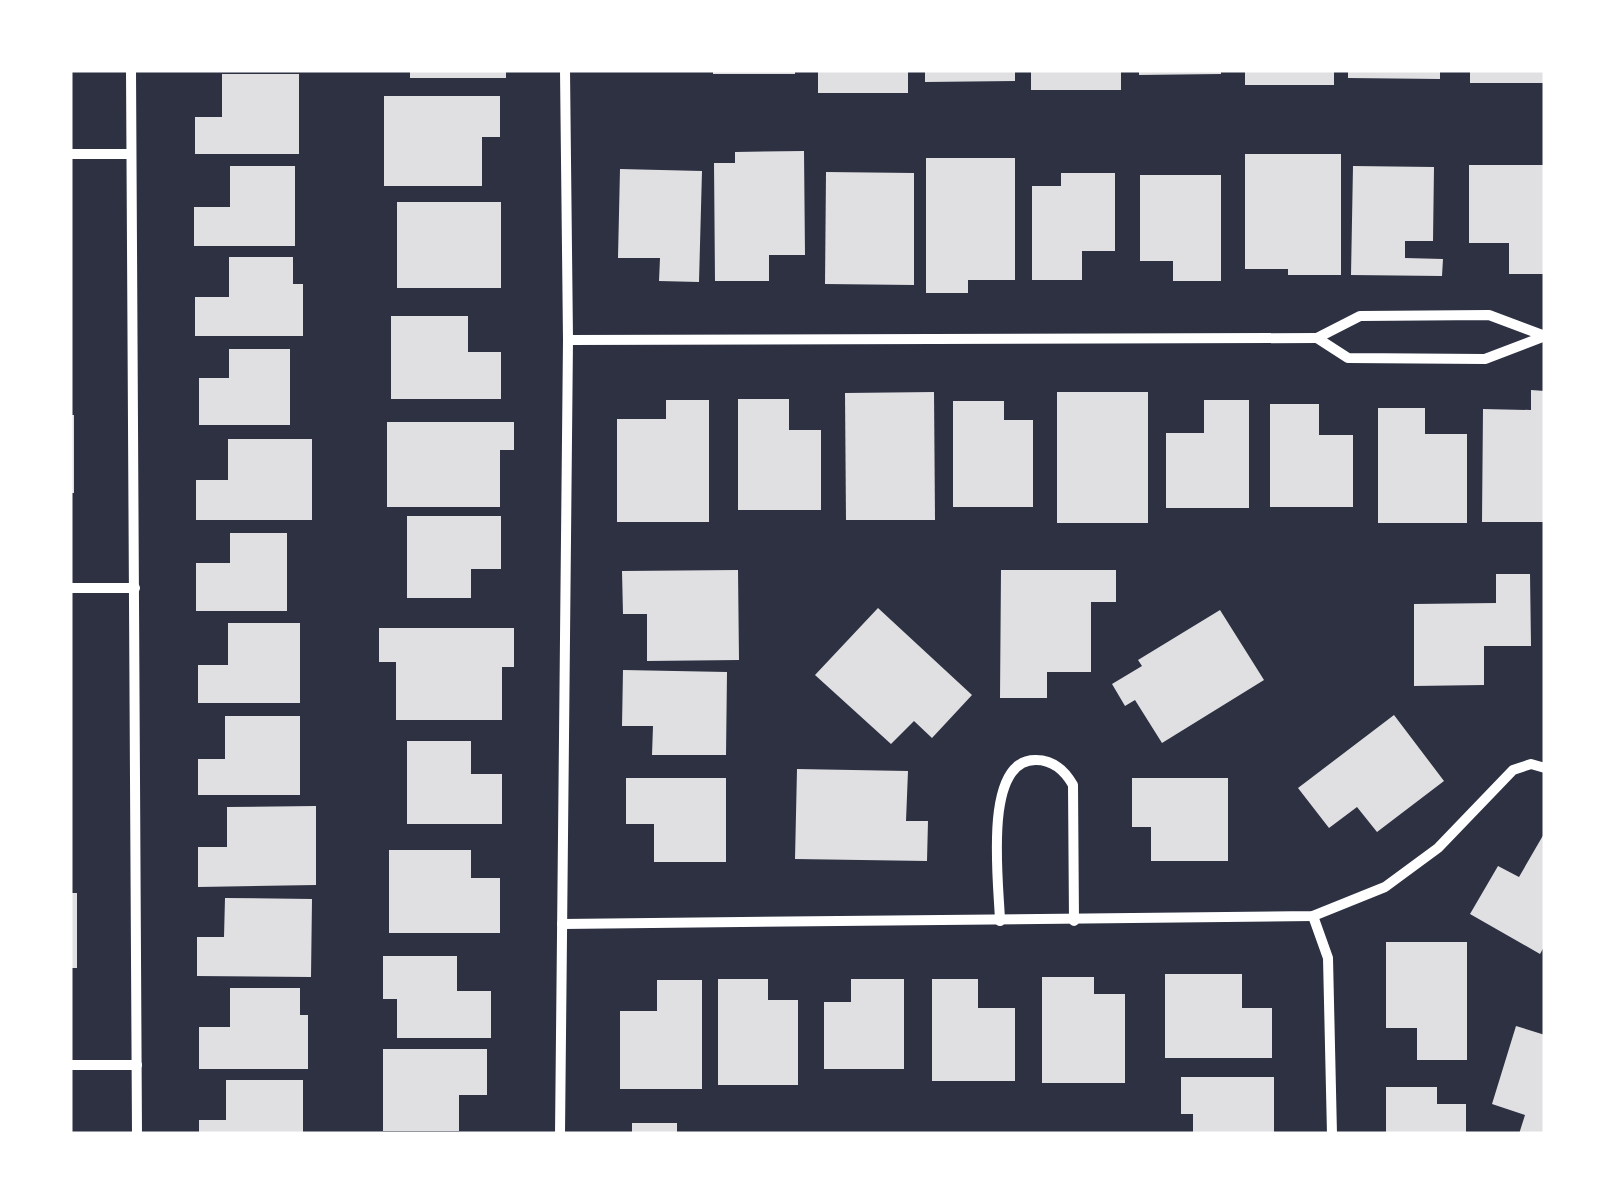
<svg xmlns="http://www.w3.org/2000/svg" width="1615" height="1204" font-family="'Alegreya Sans',sans-serif">
	<style>
		.building { fill: #e0e0e3 }
		.lines { fill: none; stroke-linecap: round; stroke-linejoin: round }
		.minor { stroke: #fff; stroke-width: 10 }
	</style>
	<rect width="100%" height="100%" fill="#2d3142"/>
	<g class="building">
		<rect x="410" y="70" width="96" height="8"/>
		<rect x="713" y="70" width="82" height="4"/>
		<rect x="818" y="70" width="90" height="23"/>
		<path d="M925 70H1015V81L925 82Z"/>
		<rect x="1031" y="70" width="90" height="20"/>
		<path d="M1139 70H1221V74L1139 75Z"/>
		<rect x="1245" y="70" width="89" height="15"/>
		<path d="M1348 70H1440V79L1348 78Z"/>
		<rect x="1470" y="70" width="75" height="13"/>
		<path d="M222 74H299V154H195V117H222Z"/>
		<path d="M384 96H500V137H482V186H384Z"/>
		<path d="M804 151 805 255H769V281H715L714 163H735V152Z"/>
		<path d="M1245 154H1341V275H1288V269H1245Z"/>
		<path d="M926 158H1015V280H968V293H926Z"/>
		<path d="M1469 165H1545V274H1509V243H1469Z"/>
		<path d="M230 166H295V246H194V207H230Z"/>
		<path d="M1353 166 1434 167 1433 241H1405V258L1443 259 1442 276 1351 275Z"/>
		<path d="M620 169 702 171 699 282 659 281 660 258H618Z"/>
		<path d="M826 172 914 173V285L825 284Z"/>
		<path d="M1061 173H1115V251H1082V280H1032V186H1061Z"/>
		<path d="M1140 175H1221V281H1173V261H1140Z"/>
		<rect x="397" y="202" width="104" height="86"/>
		<path d="M229 257H293V284H303V336H195V297H229Z"/>
		<path d="M391 316H468V352H501V399H391Z"/>
		<path d="M229 349H290V425H199V378H229Z"/>
		<path d="M1531 390 1545 391V522H1482L1483 409 1531 410Z"/>
		<path d="M934 392 935 520H846L845 393Z"/>
		<rect x="1057" y="392" width="91" height="131"/>
		<path d="M738 399H789V430H821V510H738Z"/>
		<path d="M666 400H709V522H617V419H666Z"/>
		<path d="M1204 400H1249V508H1166V433H1204Z"/>
		<path d="M953 401H1004V420H1033V507H953Z"/>
		<path d="M1270 404H1319V435H1353V507H1270Z"/>
		<path d="M1378 408H1425V434H1467V523H1378Z"/>
		<rect x="70" y="415" width="4" height="78"/>
		<path d="M387 422H514V450H500V507H387Z"/>
		<path d="M228 439H312V520H196V480H228Z"/>
		<path d="M407 516H501V569H471V598H407Z"/>
		<path d="M230 533H287V611H196V563H230Z"/>
		<path d="M738 570 739 660 647 661V614H623L622 571Z"/>
		<path d="M1001 570H1116V602H1091V672H1047V698H1000Z"/>
		<path d="M1496 574H1530L1531 646H1484V685L1414 686V604L1496 603Z"/>
		<path d="M878 608 972 695 932 738 914 721 891 744 815 675Z"/>
		<path d="M1220 610 1264 680 1162 743 1135 700 1125 706 1112 684 1142 666 1138 660Z"/>
		<path d="M228 623H300V703H198V665H228Z"/>
		<path d="M379 628H514V667H502V720H396V662H379Z"/>
		<path d="M623 670 727 672 726 755H652L653 726H622Z"/>
		<path d="M1394 715 1444 781 1377 832 1357 807 1329 828 1298 788Z"/>
		<path d="M225 716H300V795H198V759H225Z"/>
		<path d="M407 741H471V774H502V824H407Z"/>
		<path d="M797 769 908 771 906 821H928L927 861 795 859Z"/>
		<path d="M626 778H726V862H654V824H626Z"/>
		<path d="M1132 778H1228V861H1151V827H1132Z"/>
		<path d="M316 806V885L198 887V847H227V807Z"/>
		<path d="M1545 832V945L1540 954 1470 914 1498 866 1519 877Z"/>
		<path d="M389 850H471V878H500V933H389Z"/>
		<rect x="70" y="893" width="7" height="75"/>
		<path d="M225 898 312 899 311 977 197 976V937H224Z"/>
		<path d="M1386 942H1467V1060H1417V1028H1386Z"/>
		<path d="M383 956H457V991H491V1038H397V999H383Z"/>
		<path d="M1165 974H1242V1008H1272V1058H1165Z"/>
		<path d="M1042 977H1094V994H1125V1083H1042Z"/>
		<path d="M718 979H768V1000H798V1085H718Z"/>
		<path d="M851 979H904V1069H824V1002H851Z"/>
		<path d="M932 979H978V1008H1015V1081H932Z"/>
		<path d="M657 980H702V1089H620V1011H657Z"/>
		<path d="M230 988H300V1015H308V1069H199V1027H230Z"/>
		<path d="M1516 1026 1545 1035V1134H1519L1525 1115 1492 1104Z"/>
		<path d="M383 1049H487V1095H459V1131H383Z"/>
		<path d="M1181 1077H1274V1134H1193V1114H1181Z"/>
		<path d="M226 1080H303V1134H199V1120H226Z"/>
		<path d="M1386 1087H1437V1104H1466V1134H1386Z"/>
		<rect x="632" y="1123" width="45" height="11"/>
	</g>
	<g class="lines">
		<g class="minor">
			<path d="M131 70 137 1134"/>
			<path d="M70 154H131"/>
			<path d="M1489 315 1545 336 1485 359 1348 358 1317 338 1360 316Z"/>
			<path d="M568 340 1317 338"/>
			<path d="M70 588H135"/>
			<path d="M1313 916 1328 958 1332 1134"/>
			<path d="M1000 921C999 884 982 759 1036 760 1054 760 1065 771 1073 785L1074 921"/>
			<path d="M562 924 1313 916 1385 887 1438 848 1513 770 1531 764 1545 768"/>
			<path d="M70 1065H137"/>
			<path d="M560 1134 568 340 565 70"/>
		</g>
	</g>
	<rect width="1615" height="1204" fill="none" stroke="#ffffff" stroke-width="145"/>
</svg>
